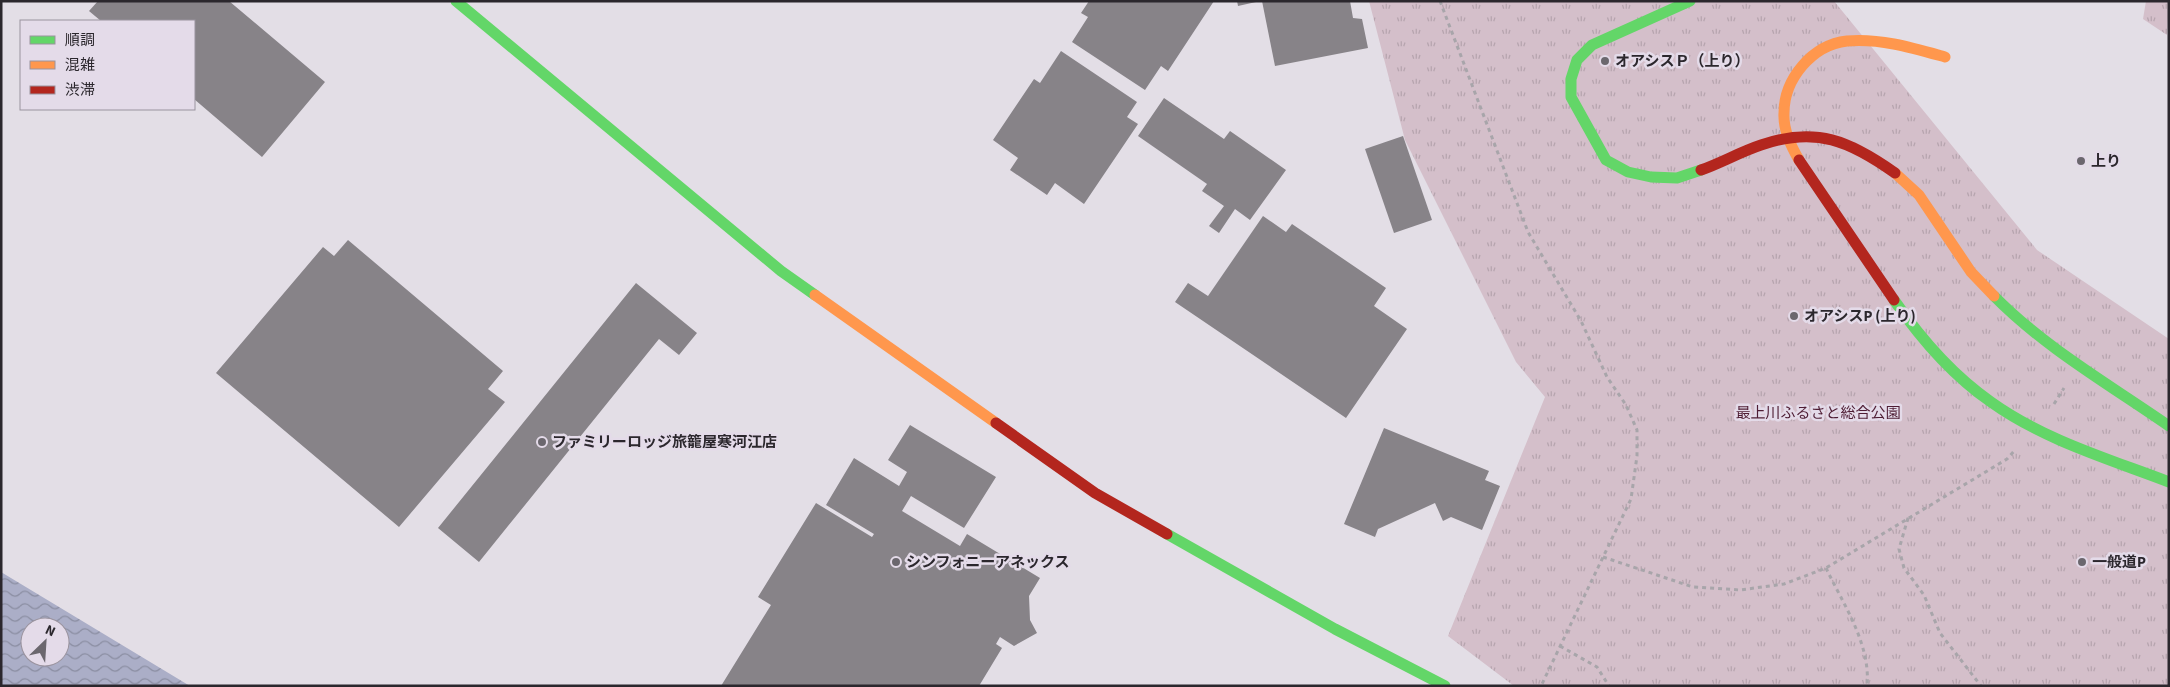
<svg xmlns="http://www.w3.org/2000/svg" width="2170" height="687" font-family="'Source Sans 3','Noto Sans JP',sans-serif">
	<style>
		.grass { fill: url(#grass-tufts) }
		.water { fill: url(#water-waves); fill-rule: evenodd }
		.building { fill: #878388 }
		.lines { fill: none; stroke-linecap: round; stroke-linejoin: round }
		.path { stroke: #a8a5aa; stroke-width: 3; stroke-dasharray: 4 4; stroke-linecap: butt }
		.fast { stroke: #63d668; stroke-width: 11 }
		.slow { stroke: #ff974d; stroke-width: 11 }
		.jam { stroke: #b3261e; stroke-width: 11 }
		.poi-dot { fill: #6b676e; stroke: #e4dbe9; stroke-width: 2 }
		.labels { text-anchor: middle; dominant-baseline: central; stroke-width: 5; stroke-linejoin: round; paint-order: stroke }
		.poi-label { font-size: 15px; font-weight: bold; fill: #2b272d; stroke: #e4dbe9; text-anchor: start }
		.park-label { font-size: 15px; fill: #4e1d34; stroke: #e4dbe9 }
	</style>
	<defs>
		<pattern id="grass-tufts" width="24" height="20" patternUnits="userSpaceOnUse" patternTransform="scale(1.25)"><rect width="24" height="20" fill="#d4bfca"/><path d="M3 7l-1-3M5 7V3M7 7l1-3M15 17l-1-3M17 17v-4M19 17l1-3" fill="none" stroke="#b6a4ae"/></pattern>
		<pattern id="water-waves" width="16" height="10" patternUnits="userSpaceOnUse" patternTransform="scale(1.25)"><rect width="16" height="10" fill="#abaec7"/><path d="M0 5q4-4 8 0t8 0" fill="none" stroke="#8b8ea2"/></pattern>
	</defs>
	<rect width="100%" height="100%" fill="#e3dee6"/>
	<g class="grass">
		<path d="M1369 1H1834L2037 250 2169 339V686H1514L1448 636 1545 397 1516 362 1405 140Z"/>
		<path d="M2146 1H2169L2167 35 2143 19Z"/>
	</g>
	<path class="water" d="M1 572 190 686H1ZM30 627H60V657H30Z"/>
	<g class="building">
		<path d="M98 1H229L325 82 262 157 194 99V21H101L89 11Z"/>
		<path d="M1089 1H1214L1168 71 1161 66 1145 90 1072 42 1088 17 1081 13Z"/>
		<path d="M1237 1H1255L1256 2 1238 6Z"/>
		<path d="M1262 1H1350L1353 18 1362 19 1368 48 1275 66Z"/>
		<path d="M1061 51 1137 102 1127 117 1138 124 1084 204 1055 183 1047 195 1010 170 1018 158 993 140 1034 79 1040 83Z"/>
		<path d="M1164 98 1224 139 1230 131 1286 170 1250 220 1235 209 1219 233 1209 226 1224 206 1202 191 1207 184 1138 136Z"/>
		<path d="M1403 136 1432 220 1394 233 1365 149Z"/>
		<path d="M1263 216 1286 232 1292 224 1386 288 1374 306 1407 329 1346 418 1175 302 1188 283 1208 296Z"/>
		<path d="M348 240 503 371 488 389 505 402 399 527 216 373 323 247 334 256Z"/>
		<path d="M636 283 697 333 679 355 659 339 479 562 438 528Z"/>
		<path d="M910 425 996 477 964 528 911 496 902 511 960 546 967 534 1040 578 1029 596 1030 620 1037 633 1014 646 1000 637 996 644 1002 648 979 686H721L771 605 758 597 816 503 872 537 874 534 826 505 854 458 899 486 907 472 888 460Z"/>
		<path d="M1384 428 1489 471 1485 480 1500 486 1482 530 1451 517 1443 521 1435 503 1378 529 1375 537 1344 524Z"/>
	</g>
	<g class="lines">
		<g class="path">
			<path d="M1440 1 1528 232 1581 321 1607 377 1626 405 1637 430V456L1631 499 1541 686"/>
			<path d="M2054 404 2064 388"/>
			<path d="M1908 518 1899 549 1904 568 1924 595 1940 633 1981 686"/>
			<path d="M1603 557 1693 587 1740 590 1784 584 1826 568 2007 459 2015 450"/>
			<path d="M1826 568C1843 604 1871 644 1867 686"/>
			<path d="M1560 646 1597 667 1609 686"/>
		</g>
		<g class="fast">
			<path d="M456 1 781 271 815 295"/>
			<path d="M1690 1 1592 45 1577 60 1571 79V97L1606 160 1628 172 1651 177 1677 178 1701 170"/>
			<path d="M1994 296C2044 347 2110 385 2169 426"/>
			<path d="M1894 300C1921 339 1952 375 1991 402 2044 440 2109 459 2169 482"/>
			<path d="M1167 534 1335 629 1445 686"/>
		</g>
		<g class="slow">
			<path d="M1799 160C1791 146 1783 130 1784 113 1784 79 1812 45 1847 41 1880 38 1913 48 1945 57"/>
			<path d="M1895 173 1919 195 1971 272 1994 296"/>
			<path d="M815 295 996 423"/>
		</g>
		<g class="jam">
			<path d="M1799 160 1894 300"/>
			<path d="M1701 170C1721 163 1740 152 1761 145 1816 126 1850 141 1895 173"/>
			<path d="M996 423 1095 493 1167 534"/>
		</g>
	</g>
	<g class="poi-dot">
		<circle cx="1605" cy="61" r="5"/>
		<circle cx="2081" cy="161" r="5"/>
		<circle cx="1794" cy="316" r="5"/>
		<circle cx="542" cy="442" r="5"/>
		<circle cx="896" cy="562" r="5"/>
		<circle cx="2082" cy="562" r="5"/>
	</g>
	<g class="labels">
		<g class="poi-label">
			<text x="1615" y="61">オアシスＰ（上り）</text>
			<text x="2091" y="161">上り</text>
			<text x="1804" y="316">オアシスP (上り)</text>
			<text x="552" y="442">ファミリーロッジ旅籠屋寒河江店</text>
			<text x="906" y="562">シンフォニーアネックス</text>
			<text x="2092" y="562">一般道P</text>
		</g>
		<g class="park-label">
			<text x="1818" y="413">最上川ふるさと総合公園</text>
		</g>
	</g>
	<rect width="2170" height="687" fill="none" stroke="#2b272d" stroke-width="5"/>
	<rect x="20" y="20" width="175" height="90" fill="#e4dbe9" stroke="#9a939e"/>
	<rect x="30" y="36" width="25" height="8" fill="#63d668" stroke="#9a939e"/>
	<text x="65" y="45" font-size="15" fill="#2b272d">順調</text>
	<rect x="30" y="61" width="25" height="8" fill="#ff974d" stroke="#9a939e"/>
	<text x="65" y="70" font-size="15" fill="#2b272d">混雑</text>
	<rect x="30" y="86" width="25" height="8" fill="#b3261e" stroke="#9a939e"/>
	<text x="65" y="95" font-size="15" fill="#2b272d">渋滞</text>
	<g transform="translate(45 642) rotate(25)"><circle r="24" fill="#e4dbe9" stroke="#9a939e"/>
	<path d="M0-4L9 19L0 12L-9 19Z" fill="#6b676e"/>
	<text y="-8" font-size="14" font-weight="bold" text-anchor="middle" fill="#2b272d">N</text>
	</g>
</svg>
